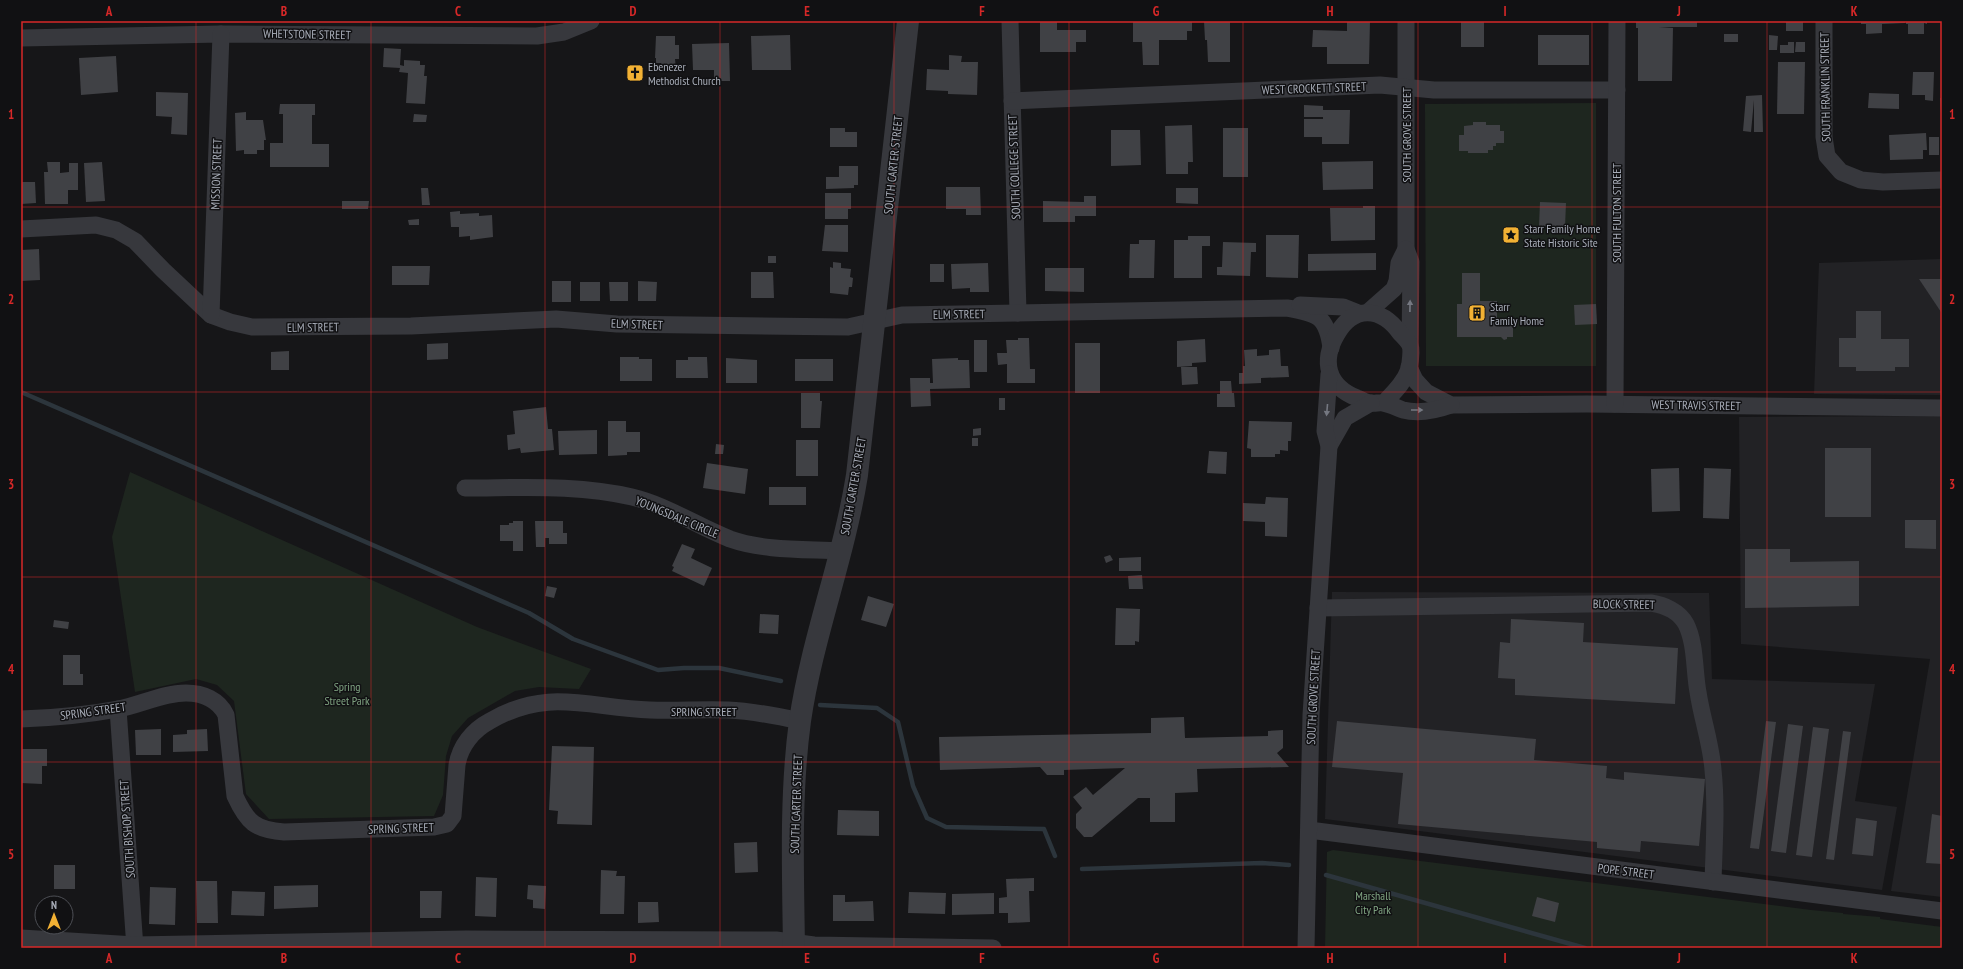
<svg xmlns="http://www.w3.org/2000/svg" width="1963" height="969" font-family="'PT Sans Narrow',sans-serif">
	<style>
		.built { fill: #222225 }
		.green { fill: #1e261f }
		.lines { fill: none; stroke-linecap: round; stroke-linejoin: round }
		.stream { stroke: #2c353c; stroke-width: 4.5 }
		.building { fill: #404145 }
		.minor { stroke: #37383d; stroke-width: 17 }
		.tertiary { stroke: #37383d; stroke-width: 22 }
		.oneway { fill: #757881 }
		.grid { fill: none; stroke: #d62828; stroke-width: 1; stroke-opacity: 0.55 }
		.labels { text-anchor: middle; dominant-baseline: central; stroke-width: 3; stroke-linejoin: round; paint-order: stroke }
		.street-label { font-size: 12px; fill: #a8adb8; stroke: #111113 }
		.poi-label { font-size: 12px; fill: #a8adb8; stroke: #111113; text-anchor: start }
		.park-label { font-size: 12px; fill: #7fa381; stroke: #111113 }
		.neatline { fill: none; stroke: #d62828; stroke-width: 1.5 }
		.grid-label { font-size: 13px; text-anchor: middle; font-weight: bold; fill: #d62828 }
	</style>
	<rect width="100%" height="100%" fill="#161618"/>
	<g class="built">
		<path d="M1942 259V395L1814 394 1819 263Z"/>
		<path d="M1942 416V897L1891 891 1930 659 1741 644 1739 417Z"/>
		<path d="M1332 592 1709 593 1712 679 1875 684 1855 801 1897 807 1882 890 1325 819Z"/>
	</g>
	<g class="green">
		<path d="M1596 103V366H1426L1425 104Z"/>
		<path d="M130 472 477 627 591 669 579 689 539 687 515 691 468 718 452 736 446 756 443 795 434 816 269 819 246 794 234 701 217 685 196 679 135 692 112 537Z"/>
		<path d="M1333 850 1811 910 1843 913V914L1880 917V919L1942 927V948H1325L1327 852Z"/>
	</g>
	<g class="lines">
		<g class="stream">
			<path d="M21 392 529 613 573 639 658 670 684 668H719L781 681"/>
			<path d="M820 705 877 708 898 722 913 786 927 818 946 827 1044 829 1055 856"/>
			<path d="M1082 869 1262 863 1289 865"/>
			<path d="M1326 875 1585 948"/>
		</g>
	</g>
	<g class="building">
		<path d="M1040 21H1057V30H1086V42H1076V52H1040Z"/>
		<path d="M1133 21H1192V31H1187V40H1159V65H1143L1142 42H1133Z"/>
		<path d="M1204 21H1230V62H1208L1207 40H1205Z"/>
		<path d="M1347 21H1370L1369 64H1327V47H1312L1313 30 1347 31Z"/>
		<rect x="1461" y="21" width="23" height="26"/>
		<path d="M1636 21H1697V27H1659L1673 28 1672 81H1638V28H1636Z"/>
		<path d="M1861 21H1905V23L1882 24V33L1866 34V24H1861Z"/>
		<path d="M1906 21H1927V24L1924 23V34H1908V24H1906Z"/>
		<rect x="1786" y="22" width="17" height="9"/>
		<rect x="1724" y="34" width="14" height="8"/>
		<path d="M790 35 791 70H752L751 36Z"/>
		<rect x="1538" y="35" width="51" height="30"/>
		<path d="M1769 35 1778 36 1777 50H1769Z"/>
		<path d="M656 36H675V45H679V59H675L676 69H661V63H656V58H655Z"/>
		<path d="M1788 42H1794V53H1780V45H1788Z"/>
		<path d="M1796 42H1805V52H1795Z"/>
		<path d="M729 43 730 81H714V70H693L692 44Z"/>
		<path d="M384 48 401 49 400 65 404 66V60L420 61V65H425L424 76H427L425 104 406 103 408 73 399 72 400 68 383 67Z"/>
		<path d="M949 55 962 56 961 62H978L977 95 948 94V91L926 90 927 69 949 70Z"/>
		<path d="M116 56 118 92 81 95 79 58Z"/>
		<path d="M1778 62H1805L1804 114H1777Z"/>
		<path d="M1913 72H1934L1933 101 1925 100V95H1912Z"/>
		<path d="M156 92 188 93 187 135 171 134 172 117 156 116Z"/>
		<path d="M1869 93 1899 94V109L1868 108Z"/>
		<path d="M1762 95 1763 132H1754V100L1751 132 1743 131 1746 96Z"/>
		<path d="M1940 98H1942V114H1941Z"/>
		<path d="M280 104H315V115H312V144H329V167H270V143H283V114H279Z"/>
		<path d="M1304 105 1323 106V110H1350L1349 144H1322V137H1304V119H1323V117H1304Z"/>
		<path d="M246 112V120H263L266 140H264V150H257V154H244V150L236 151 235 113Z"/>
		<path d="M414 114 427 115 426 122H413Z"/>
		<path d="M1473 122H1486V125H1500V131H1504V143H1496V146H1493V150H1488V153H1468V151H1459V135H1464V126L1473 125Z"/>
		<path d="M1192 125 1193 162H1188V174H1166L1165 126Z"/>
		<path d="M830 128H845V132H857V147H830Z"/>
		<rect x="1223" y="128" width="25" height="49"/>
		<path d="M1111 130H1140L1141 165 1111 166Z"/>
		<path d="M1926 133 1927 150H1923V159L1890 160 1889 135Z"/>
		<rect x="1929" y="137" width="10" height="18"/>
		<path d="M1373 161V189L1323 190 1322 162Z"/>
		<path d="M47 162H60V173L69 172V163H78V190H68V204H45L44 172H48Z"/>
		<path d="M102 162 105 201 86 202 84 163Z"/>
		<path d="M839 166H858V185H854V188L826 189V177H839Z"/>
		<path d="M21 182H35L36 203 21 204Z"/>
		<path d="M946 187H980L981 215H966V209H946Z"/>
		<path d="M421 188H428L430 205H422Z"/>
		<path d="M1176 188H1198V204L1176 203Z"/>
		<path d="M825 193H851V209H848V219H825Z"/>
		<path d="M1084 196H1096V216H1075V222H1043V201L1084 202Z"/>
		<path d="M342 201H369L368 209H342Z"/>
		<path d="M1540 202 1566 203 1565 227 1539 226Z"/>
		<path d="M1363 206H1375V240L1331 241 1330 208H1363Z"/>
		<path d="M460 211V214L479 213V216L492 215 493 237 470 240V236L459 237V227H451L450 212Z"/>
		<path d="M419 219V225H409L408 220Z"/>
		<path d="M825 225H848V252L822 251Z"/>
		<path d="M1266 235H1299L1298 278 1266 277Z"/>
		<path d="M1188 236H1210V246H1202V278H1174V240H1188Z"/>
		<path d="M1139 240H1155L1154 278H1129L1130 244H1139Z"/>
		<path d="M1223 242 1256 243V252H1251L1250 276 1217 275V267H1222Z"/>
		<path d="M39 249 40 280 21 281V250Z"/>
		<path d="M1376 253V270L1308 271V254Z"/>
		<rect x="768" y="256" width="8" height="7"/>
		<path d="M833 262 841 263V268L851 269 850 277 853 278 852 287H849L848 295 830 293V267L833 268Z"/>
		<path d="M988 263 989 292H970V288L952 289 951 264Z"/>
		<rect x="930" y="264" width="14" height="18"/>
		<path d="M392 266H430L429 285H392Z"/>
		<path d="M1045 268H1084V292L1045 291Z"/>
		<path d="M751 272H773L774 298H751Z"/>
		<path d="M1462 273H1480V301H1497V322H1513V337H1507V339L1504 340 1501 337H1457V304H1462Z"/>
		<path d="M1919 279H1942V311L1941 312Z"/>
		<rect x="552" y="281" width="19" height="21"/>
		<path d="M638 281 657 282 656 301H638Z"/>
		<rect x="580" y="282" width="20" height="19"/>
		<path d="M609 282H628V301H610Z"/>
		<path d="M1596 304 1597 324 1575 325 1574 305Z"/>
		<path d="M1856 311H1881V339H1909V367H1895V371H1856V367H1839V338H1856Z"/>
		<path d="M1018 338H1029L1030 369H1035V383H1007V364L998 365 997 353H1007L1006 340H1018Z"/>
		<path d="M1205 339 1206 362 1192 363V366L1177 367V341Z"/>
		<rect x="974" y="340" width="13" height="32"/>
		<path d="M448 343V359L427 360V344Z"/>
		<rect x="1075" y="343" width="25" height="50"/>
		<path d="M1257 349V356L1269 355V350L1280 349 1281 366H1288L1289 377 1261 378V383L1239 384V373H1243V366H1245L1244 350Z"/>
		<path d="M289 351V370H271V352Z"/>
		<path d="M620 357H639V359H652V381H620Z"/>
		<path d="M688 357H707L708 378H676V360H688Z"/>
		<path d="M726 358 757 360V383H726Z"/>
		<path d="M958 358V360H969L970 388 930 389 931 406 911 407 910 378H930V383H933L932 359Z"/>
		<rect x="795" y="359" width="38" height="22"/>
		<path d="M1181 367H1197L1198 384 1182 385Z"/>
		<path d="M1220 381H1231L1232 393H1234L1235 407H1217V394H1220Z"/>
		<path d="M801 393H820V401H822L820 428H801Z"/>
		<rect x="999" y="398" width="6" height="12"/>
		<path d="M546 407 548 429H552L554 450 521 453 520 448 508 450 507 435 515 434 513 411Z"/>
		<path d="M608 421H626V432H640V452H627V455L608 456Z"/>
		<path d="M1249 421 1292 422 1291 441H1288V451L1280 450V454H1275V457H1251V449L1247 448Z"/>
		<path d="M981 428V435L973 436V429Z"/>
		<path d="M597 430V454L559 455 558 431Z"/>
		<rect x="972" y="438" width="6" height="8"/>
		<rect x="796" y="440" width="22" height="36"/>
		<path d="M716 444 724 445 723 454H715Z"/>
		<rect x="1825" y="448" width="46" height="69"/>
		<path d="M1209 451 1227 452 1226 474 1207 473Z"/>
		<path d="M707 463 748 469 745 494 703 488Z"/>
		<path d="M1679 468 1680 511 1652 512 1651 469Z"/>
		<path d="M1704 468 1731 469 1729 519 1703 518Z"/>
		<rect x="769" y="487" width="37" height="18"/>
		<path d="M1266 497 1288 498 1287 537 1265 536V522L1243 521V503L1265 504Z"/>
		<path d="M1905 520H1936V549L1905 548Z"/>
		<path d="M513 521H523V551H513V541H500V525H509V523H513Z"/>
		<path d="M535 521H563V533H567V544H549V538H545V547H536Z"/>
		<path d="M682 544 695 549 691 558 712 568 704 586 672 571 674 567 672 566Z"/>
		<path d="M1745 549H1790V562L1859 561V606L1745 608Z"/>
		<path d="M1110 555 1113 560 1106 563 1104 557Z"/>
		<path d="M1141 557V571H1119V558Z"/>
		<path d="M1142 575 1143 589H1129L1128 576Z"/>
		<path d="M547 586 557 588 554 598 545 596Z"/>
		<path d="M868 596 894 604 886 627 861 620Z"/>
		<path d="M1116 608 1140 609 1139 642 1135 641V645H1115Z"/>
		<path d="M760 614 779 615 778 634 759 633Z"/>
		<path d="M1511 619 1584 623 1583 642 1678 648 1675 704 1515 695V679L1498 678 1500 642 1510 643Z"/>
		<path d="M54 620 69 622 68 629 53 627Z"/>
		<path d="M63 655H80V674H83V685H63Z"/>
		<path d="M1184 717 1185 738 1268 736V731L1283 730V748L1277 753 1289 767 1197 769 1198 792 1175 793V822H1150V798H1138L1092 837H1084L1076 828V814L1082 808 1073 797 1086 787 1093 795 1125 768 1064 770V775H1047L1040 767 940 770 939 737 1151 733V718Z"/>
		<path d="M1337 721 1536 739 1534 760 1607 766 1606 778 1624 780V772L1705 779 1699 846 1641 841 1640 852 1597 848V842L1398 824 1403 773 1332 767Z"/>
		<path d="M1766 721 1776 722 1759 849 1750 848Z"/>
		<path d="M1788 724 1803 726 1786 853 1771 851Z"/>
		<path d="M1813 727 1829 729 1812 857 1796 855Z"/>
		<path d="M161 729V755H136L135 730Z"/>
		<path d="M207 729 208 751 173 752V735L187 734V730Z"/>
		<path d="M1843 731 1851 732 1834 860 1826 859Z"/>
		<path d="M552 746 594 747 592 825 557 824 558 811 549 810Z"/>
		<path d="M22 749H47V766H42V784L21 783Z"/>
		<path d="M838 810 879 811V836L837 835Z"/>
		<path d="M1932 814 1942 816V864L1926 863Z"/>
		<path d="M1856 818 1877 821 1873 856 1852 854Z"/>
		<path d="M757 842 758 872 735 873 734 843Z"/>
		<rect x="54" y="865" width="21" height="24"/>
		<path d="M601 870 617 871 616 876H625L624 914H600Z"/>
		<path d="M476 877 497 878 496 917 475 916Z"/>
		<path d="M1034 878V891H1029L1030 922 1008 923V913H999V898L1007 897 1006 879Z"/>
		<path d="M196 881H217L218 923H197Z"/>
		<path d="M318 885V907L274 909V886Z"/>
		<path d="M528 885 546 886 545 909 533 908V900L527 899Z"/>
		<path d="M150 887 176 888 175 925 149 924Z"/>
		<path d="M232 891 265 892 264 916 231 915Z"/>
		<path d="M420 891H442L441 918H420Z"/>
		<path d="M909 892 946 893 945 914 908 913Z"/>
		<path d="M994 893V914L952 915V894Z"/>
		<path d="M833 895H845V902L873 901 874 921H833Z"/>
		<path d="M1537 897 1559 903 1555 922 1532 916Z"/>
		<path d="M638 902H658L659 922 638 923Z"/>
	</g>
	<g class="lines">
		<g class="minor">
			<path d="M1010 21 1018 313"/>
			<path d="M1406 21V249"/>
			<path d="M1824 21V137L1827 156 1841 172 1861 180 1883 182 1942 180"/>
			<path d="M21 38 221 34 537 36 564 32 591 21"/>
			<path d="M1012 101 1380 85 1434 90H1617"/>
			<path d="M21 229 96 225 116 230 135 241 163 270 211 315 230 322 252 327 411 326 556 319 617 324 848 327 902 315 1287 308C1317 313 1327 316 1331 348"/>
			<path d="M1300 305 1343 307 1358 313"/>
			<path d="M1368 312 1394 289 1397 281 1399 263 1406 249 1411 262 1410 345"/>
			<path d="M211 315 221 34"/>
			<path d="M1409 367 1415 380 1426 392 1451 405 1587 404 1942 408"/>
			<path d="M1384 403C1393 393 1404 383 1409 369 1410 364 1412 350 1410 345 1408 341 1403 336 1400 333 1381 307 1354 305 1337 334 1321 361 1327 386 1357 398 1361 399 1366 403 1371 403 1375 404 1379 402 1383 403 1390 404 1397 408 1403 410 1419 414 1437 410 1451 405"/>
			<path d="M1615 404 1617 21"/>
			<path d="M1329 446 1345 418 1371 403"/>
			<path d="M465 488C520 488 577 484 632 497 666 505 697 526 730 539 764 551 805 549 841 551"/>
			<path d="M1318 608 1651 603C1664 605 1679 611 1686 624 1696 644 1694 671 1698 692 1702 719 1711 743 1713 770 1717 807 1714 845 1713 882"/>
			<path d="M118 709 135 948"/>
			<path d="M21 719C53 718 86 715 118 709 140 705 163 693 186 693 203 693 219 700 226 715L235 796C247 822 255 830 284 832L434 827 447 824 453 816 457 765C460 746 473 730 490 721 548 687 589 708 650 710 676 711 702 709 728 710 753 711 777 716 800 721"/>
			<path d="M1309 830 1942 911"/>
			<path d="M21 938 135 945 466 939 776 940 814 945 993 948"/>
			<path d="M1306 948 1311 715 1329 446 1325 431 1329 374"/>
		</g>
		<path class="tertiary" d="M794 948C793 873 790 795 800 721 812 638 844 558 857 475L908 21"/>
	</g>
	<defs><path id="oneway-solid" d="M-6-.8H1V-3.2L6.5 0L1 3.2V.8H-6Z"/></defs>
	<g class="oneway">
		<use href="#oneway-solid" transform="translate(1410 306) rotate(-89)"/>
		<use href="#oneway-solid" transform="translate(1327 410) rotate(95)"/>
		<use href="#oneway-solid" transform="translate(1417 410)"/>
	</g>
	<path class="grid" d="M196 21V948M371 21V948M545 21V948M720 21V948M894 21V948M1069 21V948M1243 21V948M1418 21V948M1592 21V948M1767 21V948M21 207H1942M21 392H1942M21 577H1942M21 762H1942"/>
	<defs>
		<g id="church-square" transform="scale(0.9)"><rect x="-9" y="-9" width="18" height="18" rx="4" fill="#f2b134" stroke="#111113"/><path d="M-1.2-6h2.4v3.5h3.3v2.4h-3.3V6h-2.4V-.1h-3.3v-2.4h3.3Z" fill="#111"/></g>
		<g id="sight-square" transform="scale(0.9)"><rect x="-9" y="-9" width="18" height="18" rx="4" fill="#f2b134" stroke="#111113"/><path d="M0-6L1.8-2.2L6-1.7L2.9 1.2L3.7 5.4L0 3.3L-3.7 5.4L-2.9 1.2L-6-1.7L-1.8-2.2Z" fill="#111"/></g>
		<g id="building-square" transform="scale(0.9)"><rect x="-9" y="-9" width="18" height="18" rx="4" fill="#f2b134" stroke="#111113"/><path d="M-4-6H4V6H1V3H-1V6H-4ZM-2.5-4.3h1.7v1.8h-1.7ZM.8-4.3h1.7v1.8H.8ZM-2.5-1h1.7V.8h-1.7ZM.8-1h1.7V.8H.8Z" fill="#111"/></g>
	</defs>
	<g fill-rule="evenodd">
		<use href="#church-square" x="635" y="73"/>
		<use href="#sight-square" x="1511" y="235"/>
		<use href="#building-square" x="1477" y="313"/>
	</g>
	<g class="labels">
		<g class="street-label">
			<text transform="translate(307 34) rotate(1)">WHETSTONE STREET</text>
			<text transform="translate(1825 87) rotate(-91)">SOUTH FRANKLIN STREET</text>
			<text transform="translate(1314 88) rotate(-2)">WEST CROCKETT STREET</text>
			<text transform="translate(1406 135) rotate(-90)">SOUTH GROVE STREET</text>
			<text transform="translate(893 165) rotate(-84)">SOUTH CARTER STREET</text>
			<text transform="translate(1014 167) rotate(-92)">SOUTH COLLEGE STREET</text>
			<text transform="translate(216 174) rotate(-88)">MISSION STREET</text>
			<text transform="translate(1616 213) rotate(-90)">SOUTH FULTON STREET</text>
			<text transform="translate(959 314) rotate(-1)">ELM STREET</text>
			<text transform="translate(637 324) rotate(2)">ELM STREET</text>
			<text transform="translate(313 327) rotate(-1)">ELM STREET</text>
			<text transform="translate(1696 405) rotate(1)">WEST TRAVIS STREET</text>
			<text transform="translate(853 486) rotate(-80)">SOUTH CARTER STREET</text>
			<text transform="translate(677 517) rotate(23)">YOUNGSDALE CIRCLE</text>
			<text transform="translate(1624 604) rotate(1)">BLOCK STREET</text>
			<text transform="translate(1313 697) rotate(-87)">SOUTH GROVE STREET</text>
			<text transform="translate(93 711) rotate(-8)">SPRING STREET</text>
			<text x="704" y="711">SPRING STREET</text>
			<text transform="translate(796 804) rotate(-88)">SOUTH CARTER STREET</text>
			<text transform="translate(401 828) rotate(-2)">SPRING STREET</text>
			<text transform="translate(127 829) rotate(-94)">SOUTH BISHOP STREET</text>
			<text transform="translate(1626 871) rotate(7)">POPE STREET</text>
		</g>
		<g class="poi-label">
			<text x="648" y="66">Ebenezer<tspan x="648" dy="14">Methodist Church</tspan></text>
			<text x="1524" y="228">Starr Family Home<tspan x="1524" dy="14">State Historic Site</tspan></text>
			<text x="1490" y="306">Starr<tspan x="1490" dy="14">Family Home</tspan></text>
		</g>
		<g class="park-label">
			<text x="347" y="686">Spring<tspan x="347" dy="14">Street Park</tspan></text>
			<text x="1373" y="895">Marshall<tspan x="1373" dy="14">City Park</tspan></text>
		</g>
	</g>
	<rect width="1963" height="969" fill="none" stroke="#111113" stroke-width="44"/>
	<g transform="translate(54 915)"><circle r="19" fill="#111113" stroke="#4d4f55"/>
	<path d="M0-3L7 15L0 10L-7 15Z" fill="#f2b134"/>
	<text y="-6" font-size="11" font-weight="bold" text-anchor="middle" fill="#a8adb8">N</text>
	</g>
	<rect x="22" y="22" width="1919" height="925" class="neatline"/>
	<g class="grid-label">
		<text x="109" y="16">A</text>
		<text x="284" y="16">B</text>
		<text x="458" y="16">C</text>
		<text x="633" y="16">D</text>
		<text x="807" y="16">E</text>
		<text x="982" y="16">F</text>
		<text x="1156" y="16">G</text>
		<text x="1330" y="16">H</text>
		<text x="1505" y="16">I</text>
		<text x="1679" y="16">J</text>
		<text x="1854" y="16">K</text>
		<text x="11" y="119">1</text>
		<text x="1952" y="119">1</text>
		<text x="11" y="304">2</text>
		<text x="1952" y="304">2</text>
		<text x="11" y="489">3</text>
		<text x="1952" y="489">3</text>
		<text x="11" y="674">4</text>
		<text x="1952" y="674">4</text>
		<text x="11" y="859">5</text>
		<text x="1952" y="859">5</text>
		<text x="109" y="963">A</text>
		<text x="284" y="963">B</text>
		<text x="458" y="963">C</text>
		<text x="633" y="963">D</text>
		<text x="807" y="963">E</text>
		<text x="982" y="963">F</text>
		<text x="1156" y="963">G</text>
		<text x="1330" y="963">H</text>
		<text x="1505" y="963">I</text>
		<text x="1679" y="963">J</text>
		<text x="1854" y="963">K</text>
	</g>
</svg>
